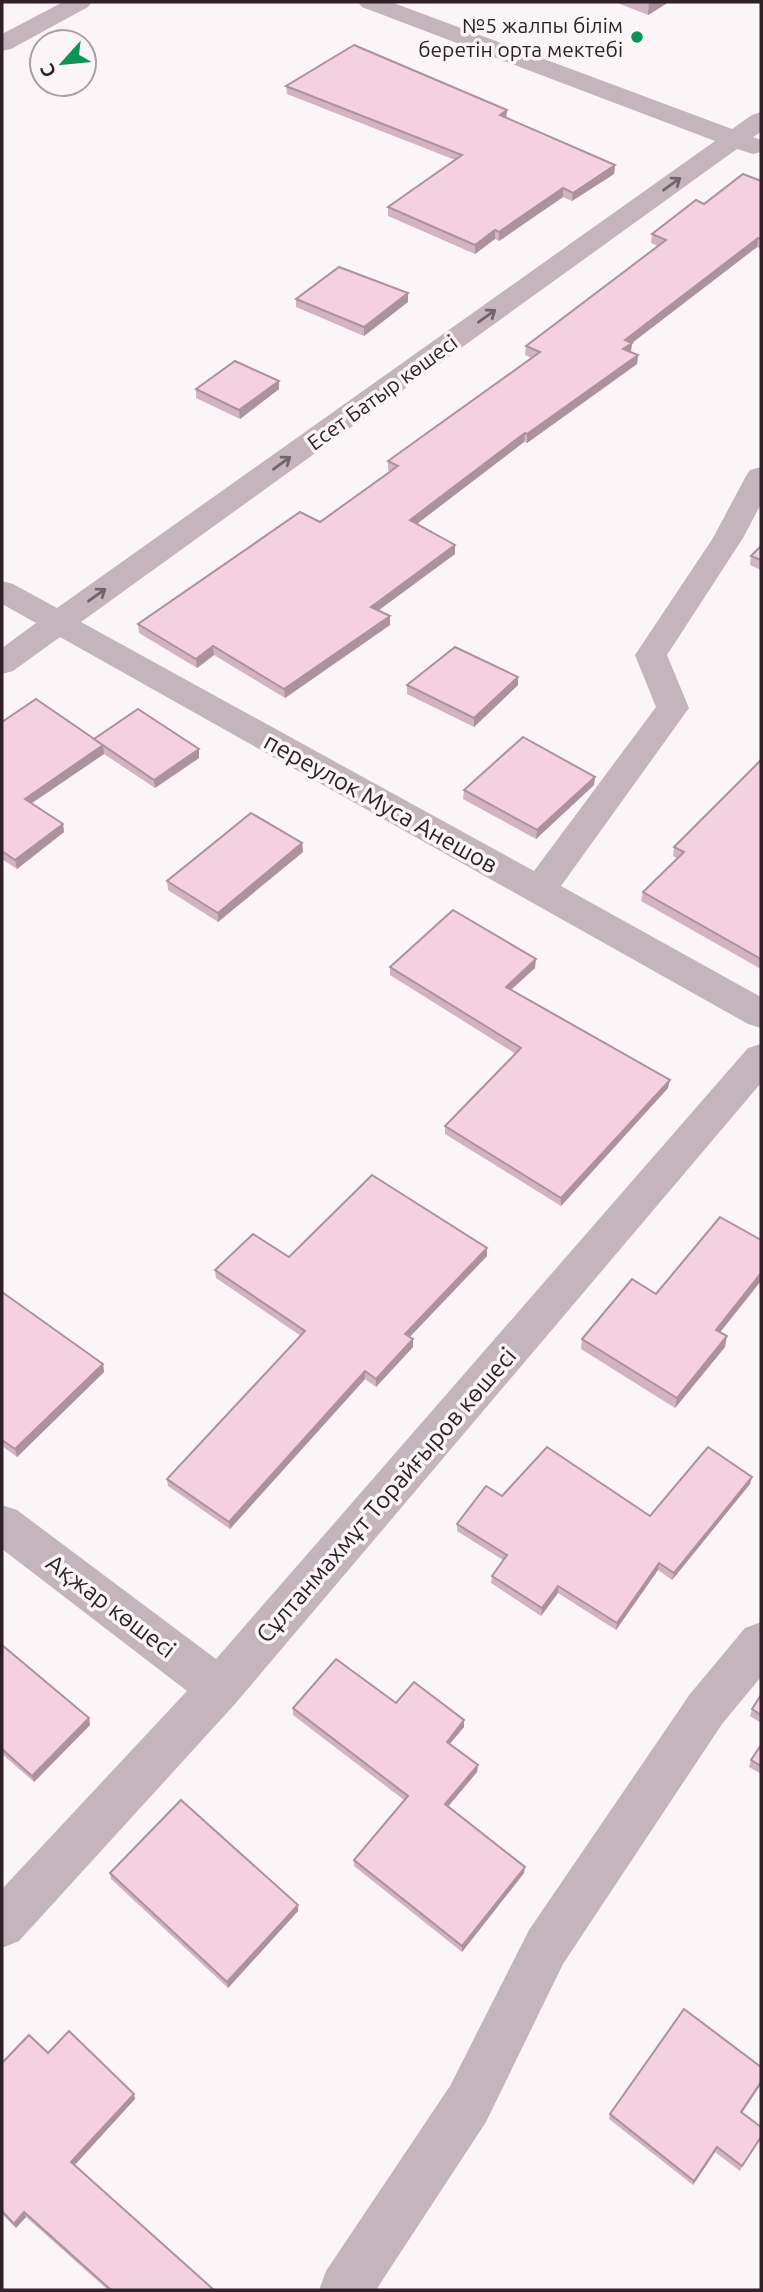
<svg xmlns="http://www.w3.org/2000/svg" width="763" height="2292" font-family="Ubuntu,sans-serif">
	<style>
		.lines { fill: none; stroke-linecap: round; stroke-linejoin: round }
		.minor { fill: #c5b4bb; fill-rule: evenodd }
		.wall { fill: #d3b3c1 }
		.shaded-wall { fill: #ac929d }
		.building { fill: #f5d0e0; stroke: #ac929d; stroke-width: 2 }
		.oneway { stroke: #72636a }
		.poi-dot { fill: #0b9454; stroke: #fcf5f8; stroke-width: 2.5 }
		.labels { text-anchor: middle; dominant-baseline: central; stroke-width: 7; stroke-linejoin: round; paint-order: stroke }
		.far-poi-label { font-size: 21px; fill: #2f2127; stroke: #fcf5f8; text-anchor: end }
		.far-street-label { font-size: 21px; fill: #2f2127; stroke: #fcf5f8 }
		.street-label { font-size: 24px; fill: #2f2127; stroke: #fcf5f8 }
	</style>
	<rect width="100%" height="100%" fill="#fcf5f8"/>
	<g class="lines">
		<g class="minor">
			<path d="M63 2H92L88 7 11 49 2 51V34Z"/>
			<path d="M358 2H391L732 129 752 115 761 112V132L753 137 761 140V152L753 154 737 149 81 622 534 871 656 707 635 655 713 538 746 476 750 470 761 467V504L743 538 667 655 689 708 561 886 761 997V1028L748 1024 60 637 13 671 2 674V648L36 623 2 604V581L13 584 57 608 715 141 362 7Z"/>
			<path d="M761 1044V1083L235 1704 19 1941 2 1948V1889L187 1691 2 1549V1505L17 1510 216 1659 748 1048Z"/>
			<path d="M761 1622V1677L722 1724 563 1964 486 2122 376 2290H319L326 2271 450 2086 529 1930 690 1694 745 1628Z"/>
		</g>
	</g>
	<g class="wall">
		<path d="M615 2H669L648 15Z"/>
		<path d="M286 86 507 110 506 118 615 165 614 174 572 201 563 197 499 241 495 239 475 254 388 216V207L455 160 287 94Z"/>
		<path d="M761 181V249L757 247 632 343 630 352 638 355 637 364 527 443 524 442 417 524 455 554 378 610 390 625 285 698 214 655 197 668 139 633 138 624 320 522 390 471 388 470V461L532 358 525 355 526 346 658 246 651 243 652 234 704 204Z"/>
		<path d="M296 299 408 302 364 336 296 307Z"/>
		<path d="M196 389H279L240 419 196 398Z"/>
		<path d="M761 546V570L750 565 751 556Z"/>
		<path d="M407 685H518L474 727 407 694Z"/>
		<path d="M2 722 94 739 199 749V758L155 788 104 754 32 803 63 824 64 832 17 869 2 859Z"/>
		<path d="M761 760V969L641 901 643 892 678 859 673 856 674 847Z"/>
		<path d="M594 785 536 839 463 799 464 790Z"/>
		<path d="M302 843 303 852 218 922 168 890 167 881Z"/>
		<path d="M390 967 535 968 511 990 668 1088 561 1206 445 1134V1126L516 1054 390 975Z"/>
		<path d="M487 1248V1256L409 1337 413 1347 376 1387 365 1379 230 1529 168 1486 167 1479 301 1336 216 1278 215 1270 289 1257Z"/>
		<path d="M2 1292 103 1364 104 1372 17 1457 2 1446Z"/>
		<path d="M720 1332 725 1347 675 1408 581 1349 582 1339Z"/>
		<path d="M750 1484 672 1580 658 1570 616 1630 558 1593 541 1616 491 1583 492 1576 503 1560 457 1531V1524L502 1496 650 1516Z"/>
		<path d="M2 1645 89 1718 90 1725 34 1782 2 1754Z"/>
		<path d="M761 1695V1723L750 1716 752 1709Z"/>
		<path d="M396 1703 464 1727 450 1744 478 1765 477 1772 448 1807 524 1873 462 1952 354 1866V1860L404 1800 293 1715V1708Z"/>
		<path d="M761 1745V1774L749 1767 751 1760Z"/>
		<path d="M110 1873 298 1905V1911L228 1988 111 1879Z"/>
		<path d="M48 2053 135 2099 74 2165 214 2290H108L26 2217 16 2228 2 2214V2063Z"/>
		<path d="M761 2067V2084L742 2113 761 2127 740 2171 715 2152 693 2185 609 2119 610 2114Z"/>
	</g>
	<g class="shaded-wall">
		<path d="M649 2H669L648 15Z"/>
		<path d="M507 110 506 118 500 115Z"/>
		<path d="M615 165 614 174 572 201 573 193Z"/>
		<path d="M563 188V197L499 241V232Z"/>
		<path d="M495 230V239L475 254V245Z"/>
		<path d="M758 238 757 247 624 349 625 340Z"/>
		<path d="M408 293V302L364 336V327Z"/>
		<path d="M632 343 631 352 622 359 623 349Z"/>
		<path d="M638 355 637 364 527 443V434Z"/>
		<path d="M279 381V389L240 419 239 410Z"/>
		<path d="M525 433 524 442 410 529V520Z"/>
		<path d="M455 545V554L371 616V607Z"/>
		<path d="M390 616V625L285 698 284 689Z"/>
		<path d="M213 646 214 655 197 668 196 659Z"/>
		<path d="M518 677V685L474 727V718Z"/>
		<path d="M103 745 104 754 26 807 25 799Z"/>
		<path d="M199 749V758L155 788 154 780Z"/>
		<path d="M595 777 594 785 536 839 537 830Z"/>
		<path d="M63 824 64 832 17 869 15 860Z"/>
		<path d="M302 843 303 852 218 922V913Z"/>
		<path d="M536 959 535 968 505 995 506 987Z"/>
		<path d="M670 1080 668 1088 561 1206V1198Z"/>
		<path d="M487 1248V1256L405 1342V1334Z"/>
		<path d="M761 1273V1281L714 1340 716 1330Z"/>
		<path d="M727 1336 725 1347 675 1408 677 1398Z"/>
		<path d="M413 1339V1347L376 1387V1379Z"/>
		<path d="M103 1364 104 1372 17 1457 15 1449Z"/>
		<path d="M365 1371V1379L230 1529 229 1522Z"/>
		<path d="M752 1477 750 1484 672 1580 674 1573Z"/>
		<path d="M659 1563 658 1570 616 1630 617 1623Z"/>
		<path d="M558 1586V1593L541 1616 542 1608Z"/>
		<path d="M89 1718 90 1725 34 1782 32 1776Z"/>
		<path d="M464 1720V1727L446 1748 447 1742Z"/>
		<path d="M478 1765 477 1772 444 1811 445 1804Z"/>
		<path d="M525 1867 524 1873 462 1952V1946Z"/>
		<path d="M298 1905V1911L228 1988 227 1982Z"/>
		<path d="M761 2082V2084L739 2117 741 2112Z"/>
		<path d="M134 2094 135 2099 73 2167 71 2162Z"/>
		<path d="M717 2147 715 2152 693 2185 694 2181Z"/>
		<path d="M24 2212 26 2217 16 2228 14 2224Z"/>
	</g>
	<g class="building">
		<path d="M354 45 507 110 500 115 615 165 573 193 563 188 499 232 495 230 475 245 388 207 462 155 286 86Z"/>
		<path d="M743 174 761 181V239L758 238 625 340 632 343 623 349 638 355 527 434 525 433 410 520 455 545 371 607 390 616 284 689 213 646 196 659 138 624 300 512 320 522 398 466 388 461 540 352 526 346 666 240 652 234 696 200 704 204Z"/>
		<path d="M339 267 408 293 364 327 296 299Z"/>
		<path d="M235 361 279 381 239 410 196 389Z"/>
		<path d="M761 546V560L751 556Z"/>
		<path d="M455 647 518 677 474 718 407 685Z"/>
		<path d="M36 699 103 745 25 799 63 824 15 860 2 851V722Z"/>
		<path d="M138 709 199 749 154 780 94 739Z"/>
		<path d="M523 737 595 777 537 830 464 790Z"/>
		<path d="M761 760V959L643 892 684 852 674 847Z"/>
		<path d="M251 813 302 843 218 913 167 881Z"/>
		<path d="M453 910 536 959 506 987 670 1080 561 1198 445 1126 521 1048 390 967Z"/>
		<path d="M372 1175 487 1248 405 1334 413 1339 376 1379 365 1371 229 1522 167 1479 305 1331 215 1270 253 1234 289 1257Z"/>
		<path d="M720 1217 761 1240V1273L716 1330 727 1336 677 1398 582 1339 632 1279 656 1294Z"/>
		<path d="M2 1292 103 1364 15 1449 2 1440Z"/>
		<path d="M547 1447 650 1516 708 1447 752 1477 674 1573 659 1563 617 1623 558 1586 542 1608 492 1576 507 1555 457 1524 486 1486 502 1496Z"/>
		<path d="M2 1645 89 1718 32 1776 2 1749Z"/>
		<path d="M336 1659 396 1703 414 1682 464 1720 447 1742 478 1765 445 1804 525 1867 462 1946 354 1860 408 1796 293 1708Z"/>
		<path d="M761 1695V1715L752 1709Z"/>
		<path d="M761 1745V1766L751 1760Z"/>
		<path d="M181 1800 298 1905 227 1982 110 1873Z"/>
		<path d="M684 2009 761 2067V2082L741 2112 761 2127V2137L742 2166 717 2147 694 2181 610 2114Z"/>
		<path d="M69 2031 134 2094 71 2162 214 2290H111L24 2212 14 2224 2 2211V2063L29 2035 48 2053Z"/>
	</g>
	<defs><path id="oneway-shaft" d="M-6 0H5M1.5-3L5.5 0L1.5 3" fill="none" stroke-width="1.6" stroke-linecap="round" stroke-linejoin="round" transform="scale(1.75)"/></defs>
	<g class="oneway">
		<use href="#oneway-shaft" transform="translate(672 184) rotate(-36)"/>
		<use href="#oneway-shaft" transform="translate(487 316) rotate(-36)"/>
		<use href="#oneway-shaft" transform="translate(282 463) rotate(-36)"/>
		<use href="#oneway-shaft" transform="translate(97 595) rotate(-36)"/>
	</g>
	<circle class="poi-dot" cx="637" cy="37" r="7"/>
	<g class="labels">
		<g class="far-poi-label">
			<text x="623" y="25">№5 жалпы білім<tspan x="623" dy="24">беретін орта мектебі</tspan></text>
		</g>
		<g class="far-street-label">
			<text transform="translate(382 392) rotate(-36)">Есет Батыр көшесі</text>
		</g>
		<g class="street-label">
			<text transform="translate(381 803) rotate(29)">переулок Муса Анешов</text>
			<text transform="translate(386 1495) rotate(-49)">Сұлтанмахмұт Торайғыров көшесі</text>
			<text transform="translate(111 1606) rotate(37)">Ақжар көшесі</text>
		</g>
	</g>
	<rect width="763" height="2292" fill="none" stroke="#2f2127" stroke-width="7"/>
	<g transform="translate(63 63) rotate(243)"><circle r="33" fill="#fcf5f8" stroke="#aaa0a4" stroke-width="2"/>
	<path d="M0-5L12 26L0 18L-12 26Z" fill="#0b9454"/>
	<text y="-10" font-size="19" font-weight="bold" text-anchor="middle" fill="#2f2127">С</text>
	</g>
</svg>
